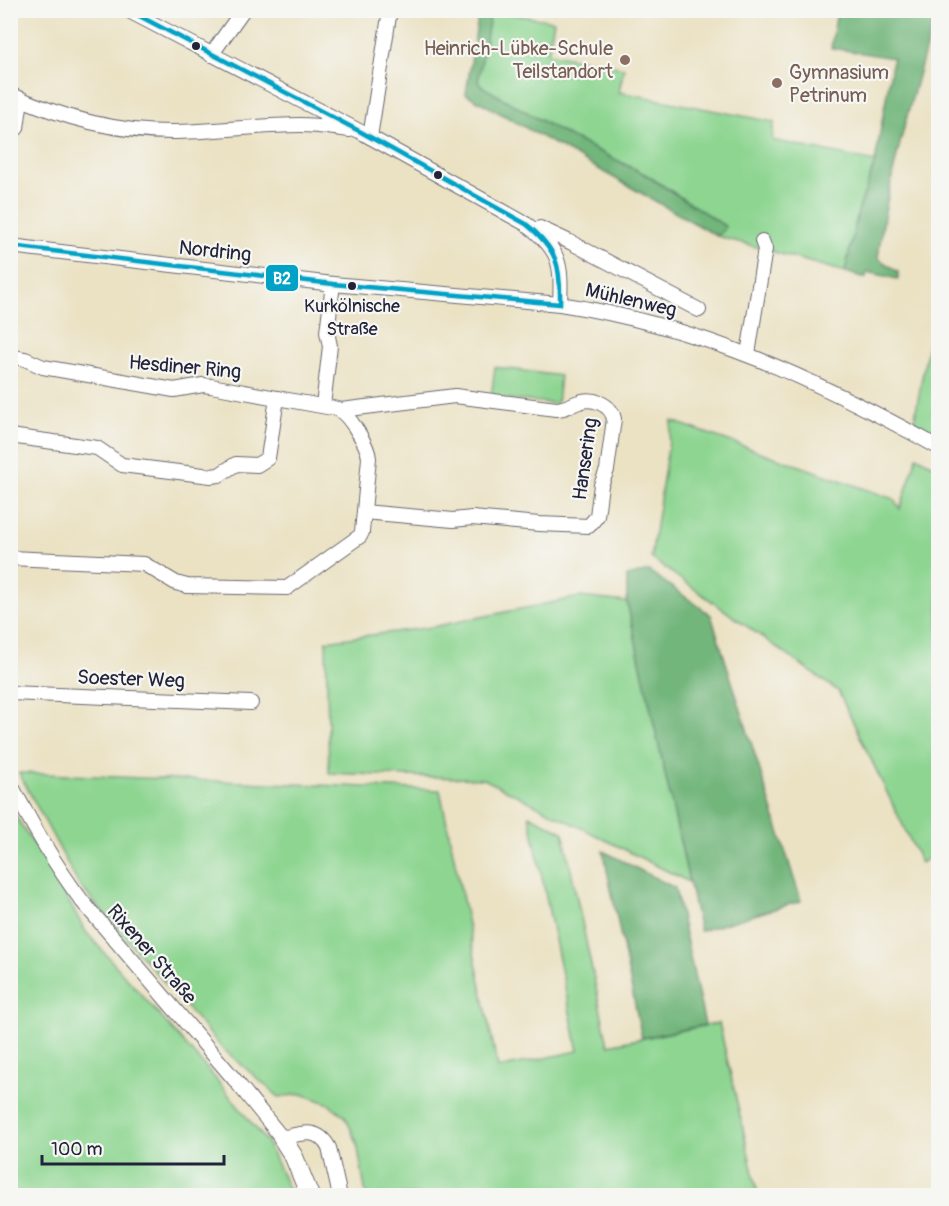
<svg xmlns="http://www.w3.org/2000/svg" width="949" height="1206" font-family="Pangolin,sans-serif">
	<style>
		.green { fill: #8dd591; stroke: #587c66; stroke-width: 1.5 }
		.forest { fill: #72b67b; stroke: #4a6c5b; stroke-width: 1.5 }
		.lines { fill: none; stroke-linecap: round; stroke-linejoin: round }
		.minor-casing { stroke: #68656b; stroke-width: 16 }
		.major-casing { stroke: #68656b; stroke-width: 20 }
		.minor { stroke: #fff; stroke-width: 14 }
		.major { stroke: #fff; stroke-width: 18 }
		.bus-1-casing { stroke: #f6f6f2; stroke-width: 9 }
		.bus-1 { stroke: #02a2c7; stroke-width: 4.5 }
		.bus-dot { fill: #22223b; stroke: #f6f6f2; stroke-width: 2 }
		.education-dot { fill: #8d6e63; stroke: #f6f6f2; stroke-width: 2 }
		.labels { text-anchor: middle; dominant-baseline: central; stroke-width: 4.5; stroke-linejoin: round; paint-order: stroke }
		.bus-label { font-size: 18px; fill: #22223b; stroke: #f6f6f2 }
		.education-label { font-size: 20px; fill: #785e54; stroke: #f6f6f2; text-anchor: end }
		.street-label { font-size: 20px; fill: #22223b; stroke: #f6f6f2 }
		.line-badge { stroke: #f6f6f2; stroke-width: 2 }
		.badge-label { font-size: 16px; text-anchor: middle; font-weight: bold; fill: #fff }
	</style>
	<rect width="100%" height="100%" fill="#f6f6f2"/>
	<filter id="ink" filterUnits="userSpaceOnUse"><feTurbulence type="fractalNoise" baseFrequency=".0167" numOctaves="2"/><feDisplacementMap in="SourceGraphic" scale="12" xChannelSelector="R" yChannelSelector="G"/><feConvolveMatrix kernelMatrix="1 2 1 2 8 2 1 2 1" color-interpolation-filters="sRGB"/></filter>
	<filter id="wash" filterUnits="userSpaceOnUse"><feTurbulence type="fractalNoise" baseFrequency=".008" numOctaves="4" result="noise"/><feDisplacementMap in="SourceGraphic" scale="24" xChannelSelector="R" yChannelSelector="G"/><feGaussianBlur stdDeviation="1.35" result="paint"/><feColorMatrix in="noise" values="0 0 0 0 0 0 0 0 0 0 0 0 0 0 0 0 0 1.4 0 .05"/><feComposite in="paint" operator="in"/></filter>
	<g filter="url(#wash)">
		<rect width="100%" height="100%" fill="#ebe2c4"/>
		<g class="green">
			<path d="M491 11 554 21 548 53 624 68 619 92 774 122 772 140 875 162 858 212 845 272 717 236 724 230V226L647 175 568 136 481 86 478 81Z"/>
			<path d="M931 328 938 334V436L914 422Z"/>
			<path d="M495 367 560 376 557 404 491 397Z"/>
			<path d="M672 421 894 499 900 509 917 456 938 468V852L921 863 838 691 651 558Z"/>
			<path d="M579 597 627 602 689 882 484 779 329 773 326 641 432 627Z"/>
			<path d="M19 773 440 790 498 1068 578 1051 529 815 563 832 608 1045 719 1023 758 1195H366L357 1143 345 1116 327 1103 302 1094 279 1097 222 1048 79 885Z"/>
			<path d="M10 808 47 863 86 932 215 1078 267 1142 291 1195H11Z"/>
		</g>
		<g class="forest">
			<path d="M479 11H491L478 81 481 86 568 136 646 175 725 226 724 230 717 236 466 94Z"/>
			<path d="M837 11H886L912 16 914 11H938L936 12C914 92 888 174 878 258L898 272V279L867 272 866 278 845 272 858 212 875 162 893 58 831 48Z"/>
			<path d="M649 571 711 615 801 901 700 931 627 602V576Z"/>
			<path d="M603 851 675 888 705 1025 642 1038Z"/>
		</g>
	</g>
	<g filter="url(#ink)">
		<g class="lines">
			<g class="minor-casing">
				<g id="minor">
					<path d="M127 10 361 132 526 224C560 249 562 263 560 304"/>
					<path d="M211 55 243 10"/>
					<path d="M10 94C60 117 116 132 171 132 214 132 257 125 300 125 317 125 333 128 350 130"/>
					<path d="M17 128 21 99"/>
					<path d="M370 137 390 10"/>
					<path d="M540 228 572 243 699 310"/>
					<path d="M10 246 333 284 560 304C701 326 815 379 938 447"/>
					<path d="M748 354 765 249 762 241"/>
					<path d="M10 356 25 359 43 367 174 390 203 385 211 386 338 409C349 415 368 445 369 458L362 532 360 536 287 588 187 586 176 583 144 564 10 558"/>
					<path d="M323 406 330 346 327 332 333 284"/>
					<path d="M341 410 455 396 556 409C565 409 570 405 579 402 592 397 611 404 614 419L607 470 601 485 597 516 589 526 539 524 472 518 453 520 364 512"/>
					<path d="M10 436 97 448 122 465 211 476 219 475 236 464 257 465 268 458 277 398"/>
					<path d="M10 693 251 703"/>
					<path d="M10 783C32 824 54 864 82 901L235 1080 282 1138C302 1133 318 1127 329 1148L340 1196"/>
				</g>
			</g>
			<g class="major-casing">
				<path id="major" d="M282 1138 294 1157 310 1196"/>
			</g>
			<use href="#minor" class="minor"/>
			<use href="#major" class="major"/>
			<g class="bus-1-casing">
				<path id="bus-1" d="M10 246 333 284 560 304C561 265 557 249 526 224L361 132 128 10"/>
			</g>
			<use href="#bus-1" class="bus-1"/>
		</g>
	</g>
	<g class="bus-dot">
		<circle cx="196" cy="46" r="5"/>
		<circle cx="438" cy="175" r="5"/>
		<circle cx="352" cy="286" r="5"/>
	</g>
	<g class="education-dot">
		<circle cx="625" cy="60" r="6"/>
		<circle cx="777" cy="83" r="6"/>
	</g>
	<g class="labels">
		<g class="bus-label">
			<text x="352" y="306">Kurkölnische<tspan x="352" dy="23">Straße</tspan></text>
		</g>
		<g class="education-label">
			<text x="613" y="48">Heinrich-Lübke-Schule<tspan x="613" dy="23">Teilstandort</tspan></text>
			<text x="789" y="72" text-anchor="start">Gymnasium<tspan x="789" dy="23">Petrinum</tspan></text>
		</g>
		<g class="street-label">
			<text transform="translate(215 251) rotate(6)">Nordring</text>
			<text transform="translate(631 300) rotate(13)">Mühlenweg</text>
			<text transform="translate(185 367) rotate(5)">Hesdiner Ring</text>
			<text transform="translate(585 459) rotate(-82)">Hansering</text>
			<text transform="translate(131 679) rotate(2)">Soester Weg</text>
			<text transform="translate(152 954) rotate(49)">Rixener Straße</text>
		</g>
	</g>
	<rect class="line-badge" x="265" y="264" width="34" height="28" rx="6" fill="#02a2c7"/>
	<g class="badge-label">
		<text x="282" y="284">B2</text>
	</g>
	<rect width="949" height="1206" fill="none" stroke="#f6f6f2" stroke-width="36"/>
	<path d="M42 1155v9h182v-9" fill="none" stroke="#22223b" stroke-width="3"/>
	<text x="51" y="1155" font-size="18" fill="#22223b" stroke="#f6f6f2" stroke-width="4.5" paint-order="stroke">100 m</text>
</svg>
